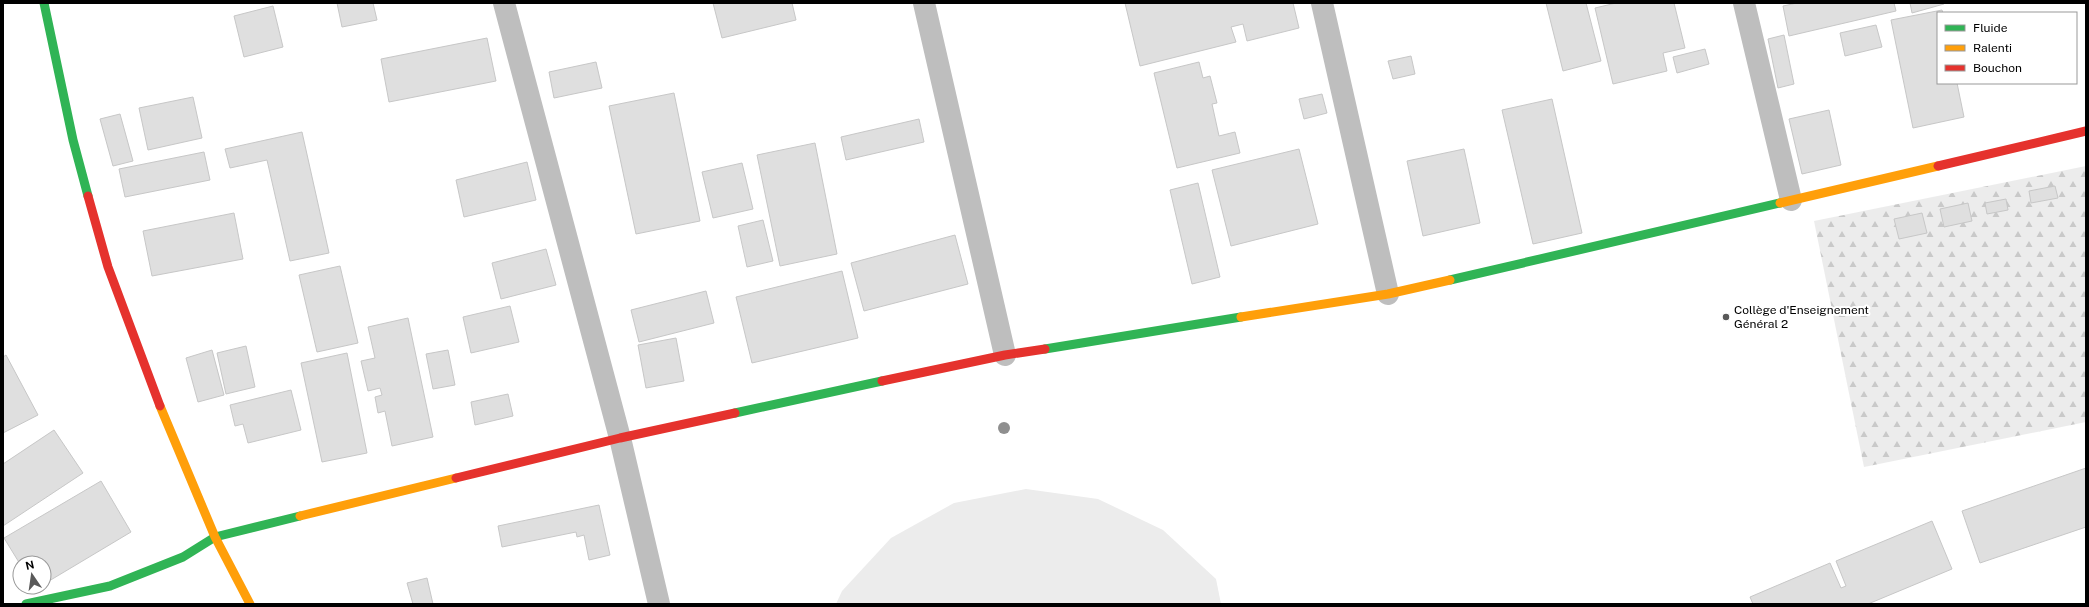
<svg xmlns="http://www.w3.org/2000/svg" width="2089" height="607" font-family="'Public Sans',sans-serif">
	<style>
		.green { fill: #ececec }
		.forest { fill: url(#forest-firs) }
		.building { fill: #dfdfdf; stroke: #c7c7c7 }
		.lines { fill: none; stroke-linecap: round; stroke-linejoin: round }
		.street { stroke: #bebebe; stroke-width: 22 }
		.fast { stroke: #30b455; stroke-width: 9 }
		.slow { stroke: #ff9f0a; stroke-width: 9 }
		.jam { stroke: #e5322d; stroke-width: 9 }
		.tree { fill: #8f8f8f }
		.poi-dot { fill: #595959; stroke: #fff; stroke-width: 1.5 }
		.labels { text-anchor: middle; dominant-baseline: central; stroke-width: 4; stroke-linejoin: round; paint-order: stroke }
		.poi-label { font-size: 12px; fill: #000; stroke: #fff; text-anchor: start }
	</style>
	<defs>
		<pattern id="forest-firs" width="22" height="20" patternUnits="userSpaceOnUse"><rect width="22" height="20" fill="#ececec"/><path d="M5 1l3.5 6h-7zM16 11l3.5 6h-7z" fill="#c9c9c9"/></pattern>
	</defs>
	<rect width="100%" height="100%" fill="#fff"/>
	<path class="green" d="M1026 489 1098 499 1163 530 1216 579 1221 604H836L842 591 891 538 954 503Z"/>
	<path class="forest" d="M2086 166V422L1864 467 1814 221Z"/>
	<g class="building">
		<path d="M337 3H373L377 20 342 27Z"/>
		<path d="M713 3H792L796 20 722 38Z"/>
		<path d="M1125 3H1293L1299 28 1247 41 1243 24 1231 27 1236 42 1140 66Z"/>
		<path d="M1546 3H1586L1601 61 1563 71Z"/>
		<path d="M1616 3H1674L1685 48 1663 53 1667 71 1613 84 1595 8Z"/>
		<path d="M1797 3H1894L1896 11 1789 36 1783 6Z"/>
		<path d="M1910 3H1944V4L1912 13Z"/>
		<path d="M273 6 283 47 244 57 234 16Z"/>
		<path d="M1942 10 1943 13H1938V83H1957L1964 117 1913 128 1891 20Z"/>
		<path d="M1876 25 1882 47 1845 56 1840 33Z"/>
		<path d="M1784 35 1794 84 1778 88 1768 39Z"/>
		<path d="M487 38 496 81 389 102 381 59Z"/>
		<path d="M1705 49 1709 64 1677 73 1673 57Z"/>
		<path d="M1411 56 1415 74 1393 79 1388 61Z"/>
		<path d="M596 62 602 88 554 98 549 72Z"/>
		<path d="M1199 62 1203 78 1210 76 1217 103 1212 104 1219 136 1235 132 1240 153 1177 168 1154 73Z"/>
		<path d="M674 93 700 221 636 234 609 106Z"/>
		<path d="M1322 94 1327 113 1304 119 1299 99Z"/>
		<path d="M193 97 202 138 148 150 139 108Z"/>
		<path d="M1552 99 1582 233 1533 244 1502 110Z"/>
		<path d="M1829 110 1841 165 1802 174 1789 119Z"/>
		<path d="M120 114 133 161 113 166 100 119Z"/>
		<path d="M919 119 924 142 846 160 841 137Z"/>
		<path d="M302 132 329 253 290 261 267 160 230 168 225 149Z"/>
		<path d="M815 143 837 254 780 266 757 155Z"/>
		<path d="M1299 149 1318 224 1231 246 1212 170Z"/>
		<path d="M1464 149 1480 223 1423 236 1407 161Z"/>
		<path d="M204 152 210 180 125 197 119 169Z"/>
		<path d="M527 162 536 200 464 217 456 180Z"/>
		<path d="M742 163 753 209 713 218 702 172Z"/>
		<path d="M1198 183 1220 277 1192 284 1170 190Z"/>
		<path d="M2055 186 2058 198 2031 203 2029 191Z"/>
		<path d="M2006 199 2008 210 1987 214 1985 203Z"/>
		<path d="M1968 203 1972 221 1944 227 1940 209Z"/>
		<path d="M234 213 243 259 152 276 143 231Z"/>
		<path d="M1922 213 1927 233 1899 239 1894 219Z"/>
		<path d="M763 220 773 261 747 267 738 226Z"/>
		<path d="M955 235 968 284 864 311 851 263Z"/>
		<path d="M546 249 556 285 501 299 492 263Z"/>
		<path d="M340 266 358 343 317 352 299 275Z"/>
		<path d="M842 271 858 338 752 363 736 297Z"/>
		<path d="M706 291 714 323 639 342 631 310Z"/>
		<path d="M510 306 519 342 471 353 463 317Z"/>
		<path d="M408 318 433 437 392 446 385 411 378 413 375 397 382 395 380 388 368 391 361 361 375 358 368 327Z"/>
		<path d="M676 338 684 381 646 388 638 345Z"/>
		<path d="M246 346 255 387 226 394 217 353Z"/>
		<path d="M212 350 224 395 198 402 186 358Z"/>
		<path d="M448 350 455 385 433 389 426 354Z"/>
		<path d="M347 353 367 453 322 462 301 363Z"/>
		<path d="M6 355 38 415 3 433V357Z"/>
		<path d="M291 390 301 430 248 443 243 424 235 426 230 405Z"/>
		<path d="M508 394 513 416 475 425 471 402Z"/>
		<path d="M54 430 83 473 3 526V464Z"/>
		<path d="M2086 468V527L1980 563 1962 511Z"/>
		<path d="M101 481 131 532 44 584V563L20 564 4 538Z"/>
		<path d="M599 505 610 555 589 560 584 535 577 537 576 532 502 547 498 526Z"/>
		<path d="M1932 521 1952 569 1868 604H1753L1750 597 1830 563 1841 588 1846 586 1836 561Z"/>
		<path d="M427 578 433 604H413L407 583Z"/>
	</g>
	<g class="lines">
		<g class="street">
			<path d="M504 3 620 438 659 604"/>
			<path d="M924 3 1005 355"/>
			<path d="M1322 3 1388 294"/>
			<path d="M1744 3 1791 200"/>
		</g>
		<g class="fast">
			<path d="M44 3 73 140 88 196"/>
			<path d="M1450 280 1780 203"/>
			<path d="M1045 349 1241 317"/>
			<path d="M735 413 882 381"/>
			<path d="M26 604 110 586 183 557 215 537 300 516"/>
		</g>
		<g class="slow">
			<path d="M1780 203 1938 166"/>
			<path d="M1241 317 1388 294 1450 280"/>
			<path d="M160 406 215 537 250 604"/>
			<path d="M300 516 456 478"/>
		</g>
		<g class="jam">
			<path d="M1938 166 2086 131"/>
			<path d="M88 196 108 267 160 406"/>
			<path d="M882 381 1005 355 1045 349"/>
			<path d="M456 478 620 438 735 413"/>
		</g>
	</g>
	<circle class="tree" cx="1004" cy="428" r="6"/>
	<circle class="poi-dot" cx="1726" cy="317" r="4"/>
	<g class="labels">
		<g class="poi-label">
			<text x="1734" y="310">Collège d'Enseignement<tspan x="1734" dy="14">Général 2</tspan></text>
		</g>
	</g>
	<rect width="2089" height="607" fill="none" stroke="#000000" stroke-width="8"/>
	<rect x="1937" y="12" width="140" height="72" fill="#ffffff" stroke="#999999"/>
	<rect x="1945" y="25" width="20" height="6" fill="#30b455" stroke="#999999"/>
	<text x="1973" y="32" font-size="12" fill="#000000">Fluide</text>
	<rect x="1945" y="45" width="20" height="6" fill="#ff9f0a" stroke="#999999"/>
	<text x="1973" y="52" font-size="12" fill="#000000">Ralenti</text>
	<rect x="1945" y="65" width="20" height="6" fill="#e5322d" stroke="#999999"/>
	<text x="1973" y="72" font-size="12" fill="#000000">Bouchon</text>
	<g transform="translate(32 575) rotate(347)"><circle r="19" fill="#ffffff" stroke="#999999"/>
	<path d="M0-3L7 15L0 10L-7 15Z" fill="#595959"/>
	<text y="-6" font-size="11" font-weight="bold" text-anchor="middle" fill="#000000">N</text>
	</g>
</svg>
